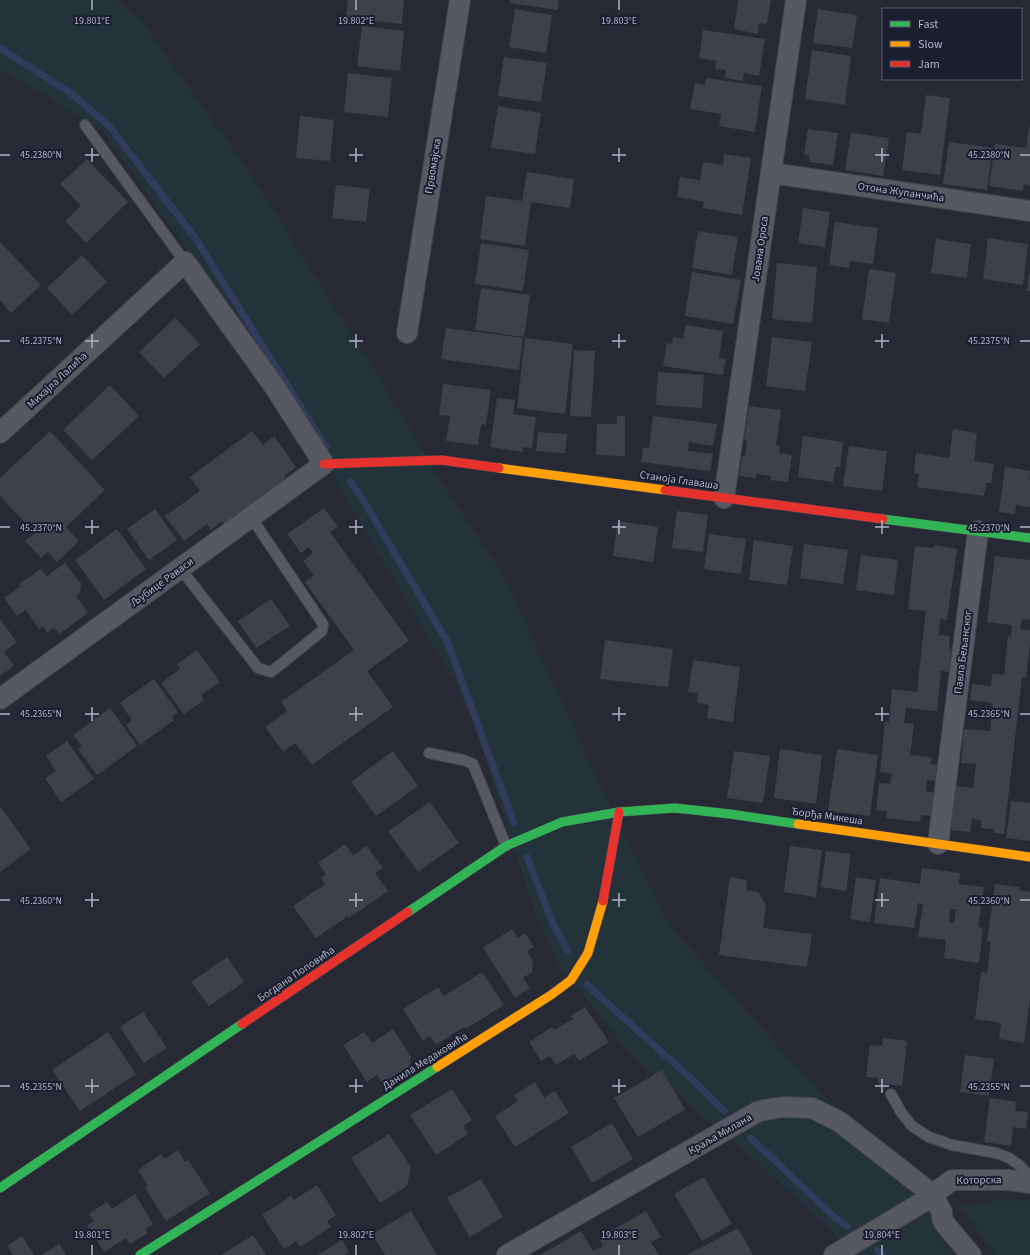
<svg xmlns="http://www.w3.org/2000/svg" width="1030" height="1255" font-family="'Source Sans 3',sans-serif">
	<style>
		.green { fill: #24323a }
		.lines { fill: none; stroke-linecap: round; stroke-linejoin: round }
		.stream { stroke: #333b5d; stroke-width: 7 }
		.building { fill: #3e404a; fill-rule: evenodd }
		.lane-casing { stroke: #43454d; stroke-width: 12 }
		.street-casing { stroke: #43454d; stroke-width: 22 }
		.fast-casing { stroke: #43454d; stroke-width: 10 }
		.slow-casing { stroke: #43454d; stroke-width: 10 }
		.jam-casing { stroke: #43454d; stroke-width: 10 }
		.lane { stroke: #565862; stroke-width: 10 }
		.street { stroke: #565862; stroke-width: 20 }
		.fast { stroke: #30b455; stroke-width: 9 }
		.slow { stroke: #ff9f0a; stroke-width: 9 }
		.jam { stroke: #e5322d; stroke-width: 9 }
		.ticks { fill: none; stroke: #afb3c6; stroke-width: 1.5 }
		.labels { text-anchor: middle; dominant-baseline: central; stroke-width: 4; stroke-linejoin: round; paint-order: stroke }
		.street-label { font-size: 11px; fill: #afb3c6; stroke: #1a1e2f }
		.ticks-label { font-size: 10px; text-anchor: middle; fill: #afb3c6; stroke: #1a1e2f; stroke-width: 4; stroke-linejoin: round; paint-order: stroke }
	</style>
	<rect width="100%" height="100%" fill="#272a34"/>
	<g class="green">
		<path d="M0 0H116L142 22 248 170 381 380 439 478 503 574 613 812 669 925 822 1095 927 1175 935 1230 953 1255H857L751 1156 633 1057 559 966 534 910 476 731 455 682 249 336 100 128 0 69Z"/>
		<path d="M998 1200 1030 1201V1255H996L961 1209 964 1206Z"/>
	</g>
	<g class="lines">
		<g class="stream">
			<path d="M0 48 72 94 109 126 196 239 326 447"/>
			<path d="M350 481 360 495 448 643 514 823"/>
			<path d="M527 857 553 924 568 951"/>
			<path d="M587 985 695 1082 724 1111"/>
			<path d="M751 1138 833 1216 847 1226"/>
			<path d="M877 1250 883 1255"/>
		</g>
	</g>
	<g class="building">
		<path d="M348 0H404L402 24 346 18Z"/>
		<path d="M510 0H559L558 10 510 3Z"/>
		<path d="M738 0H771L767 24 759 23 758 34 734 29Z"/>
		<path d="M515 9 552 15 546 53 509 47Z"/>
		<path d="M818 9 857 15 852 48 813 43Z"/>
		<path d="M362 26 404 31 400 71 357 66Z"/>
		<path d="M703 30 765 39 759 76 744 73 743 81 725 78 726 70 715 69 716 61 699 58Z"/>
		<path d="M812 50 851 56 845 105 805 99Z"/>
		<path d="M504 57 547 63 541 102 498 96Z"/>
		<path d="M348 73 392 78 388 117 344 112Z"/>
		<path d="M706 78 762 86 755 132 719 126 721 114 690 109 695 83 705 85Z"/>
		<path d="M926 95 950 98 940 175 902 170 907 132 921 134Z"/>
		<path d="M498 106 541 113 535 154 491 148Z"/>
		<path d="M300 116 334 120 330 161 296 158Z"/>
		<path d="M1029 127 1030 128V186L1024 184 1023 191 989 186 995 144 1026 148Z"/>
		<path d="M808 129 838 133 833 165 809 162 810 156 804 155Z"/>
		<path d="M851 133 889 138 883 176 845 170Z"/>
		<path d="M949 142 993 148 987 190 943 184Z"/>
		<path d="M724 154 751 158 742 215 703 208 704 202 677 197 680 177 700 180 703 162 723 165Z"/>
		<path d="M87 159 128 202 86 243 65 221 81 206 60 184Z"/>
		<path d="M527 172 574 179 570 208 531 202 525 246 480 239 486 196 522 201Z"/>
		<path d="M336 185 370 189 366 222 332 218Z"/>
		<path d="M803 208 830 212 825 247 798 243Z"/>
		<path d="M835 222 878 228 873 264 850 261 849 268 829 265Z"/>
		<path d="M698 231 738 237 732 275 692 268Z"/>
		<path d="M988 238 1028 244 1023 285 983 279Z"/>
		<path d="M936 239 971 244 967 278 931 273Z"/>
		<path d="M0 242 41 285 11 313 0 300Z"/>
		<path d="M481 243 529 250 523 291 475 284Z"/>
		<path d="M82 255 107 282 72 315 47 288Z"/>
		<path d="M777 263 817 267 812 323 772 319Z"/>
		<path d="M869 269 896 273 889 323 862 319Z"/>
		<path d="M692 272 741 280 733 324 685 316Z"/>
		<path d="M1029 274H1030V291H1027Z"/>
		<path d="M481 288 530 295 524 337 475 330Z"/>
		<path d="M175 318 200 344 164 378 139 352Z"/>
		<path d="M686 325 723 331 719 358 726 359 723 375 663 366 667 343 672 344 673 337 683 339Z"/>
		<path d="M446 328 523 338 519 370 441 359Z"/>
		<path d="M772 337 812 342 805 391 766 386Z"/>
		<path d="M525 338 573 344 565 414 517 408Z"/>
		<path d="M574 350 595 351 591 417 570 416Z"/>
		<path d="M658 372 704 375 702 408 656 405Z"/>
		<path d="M443 384 491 390 486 425 481 424 478 445 446 441 450 416 439 415Z"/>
		<path d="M110 385 139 416 92 460 63 430Z"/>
		<path d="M497 398 515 400 513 414 536 417 532 448 523 447V452L490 447Z"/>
		<path d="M749 406 781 410 776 445 780 446 779 453 792 455 788 482 770 480 771 476 756 474V478L739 476 742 456H745L747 440H744Z"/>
		<path d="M617 416H625V456L596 455 597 424H617Z"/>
		<path d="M653 416 717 424 713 446 689 442 688 451 713 454 710 471 641 462 643 448H649Z"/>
		<path d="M953 429 977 433 974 461 994 464 991 483H986L984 496 917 487 919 474 914 473 916 453 949 458Z"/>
		<path d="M50 431 105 490 66 527 79 541 57 562 48 552 41 558 25 541 35 533 0 496V478Z"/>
		<path d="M252 431 263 445 274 436 296 467 284 476 286 479 224 524 222 521 211 530 207 524 184 541 165 516 200 491 190 477Z"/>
		<path d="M538 432 567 434 565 453 536 451Z"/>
		<path d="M803 436 843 442 840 467H836L833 482 798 477Z"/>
		<path d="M849 446 887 451 882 491 843 486Z"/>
		<path d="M1005 467 1030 471 1029 480H1030V507L1016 505 1015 514 999 512Z"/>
		<path d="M324 508 338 527 330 532 409 641 367 671 393 707 312 765 295 743 283 752 265 727 287 711 281 702 354 650 305 582 314 576 303 561 313 553 309 547 301 553 287 534Z"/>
		<path d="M155 509 177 540 149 560 127 529Z"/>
		<path d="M677 511 708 515 703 552 672 548Z"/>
		<path d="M618 521 658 527 653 562 613 556Z"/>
		<path d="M117 529 146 569 104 600 75 560Z"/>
		<path d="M709 534 746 539 741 574 704 569Z"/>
		<path d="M754 540 793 546 787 585 749 580Z"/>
		<path d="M804 544 848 550 843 584 800 578Z"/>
		<path d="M934 545 957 549 947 620 940 619 939 635 950 636 949 648 951 649 949 672 941 671 937 711 906 708 904 723 914 724 910 755 932 757 931 764 937 765 935 781 927 780 926 791 934 792 931 816 921 815 920 822 886 818 887 811 876 810 879 783 890 784 892 773 880 772 885 722H889L892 689 917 692 922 645 926 611 908 609 915 546 934 548Z"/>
		<path d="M861 555 898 560 894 595 856 590Z"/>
		<path d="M995 556 1030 560V620L1022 619 1020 629 1030 630V645L1026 678 1022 677 1004 834 994 833V829L981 828V820L972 819 970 832 951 830 956 786 973 788 976 764 961 763 964 729 990 731 993 703 970 700 972 684 991 686 992 674 1004 675 1008 636 1011 637 1012 625 987 622Z"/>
		<path d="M65 563 81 584 80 593 76 596 88 613 59 634 54 628 47 633 43 626 39 629 26 610 17 616 4 598 21 586 19 584 41 569 47 576Z"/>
		<path d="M271 599 290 626 256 648 238 621Z"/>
		<path d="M0 619 17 642 4 652 14 666 0 676Z"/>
		<path d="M605 640 673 649 668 687 600 679Z"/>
		<path d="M197 650 220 682 201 695 204 700 184 714 161 683 180 669 177 664Z"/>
		<path d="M693 660 740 667 733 722 707 718 709 705 697 703 698 693 688 692Z"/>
		<path d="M154 679 178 712 172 717 174 720 140 745 126 725 132 720 120 703Z"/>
		<path d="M110 708 137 746 97 775 78 749 82 746 73 735Z"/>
		<path d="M67 741 94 779 61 802 45 778 56 771 46 756Z"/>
		<path d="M780 749 822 755 816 804 774 798Z"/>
		<path d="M837 749 878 755 870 816 828 811Z"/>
		<path d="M393 751 418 786 376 816 351 782Z"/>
		<path d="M734 751 770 756 763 803 727 798Z"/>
		<path d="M1011 801 1030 803V841L1006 838Z"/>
		<path d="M430 802 459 843 418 872 388 831Z"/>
		<path d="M0 806 31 849 0 872Z"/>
		<path d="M345 844 353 855 367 846 383 868 375 873 388 891 349 918 348 916 316 938 293 906 325 884 321 878 326 874 318 863Z"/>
		<path d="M790 846 822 850 816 897 784 892Z"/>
		<path d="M826 851 851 854 846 891 821 887Z"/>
		<path d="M922 868 960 873 959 884 984 887 978 927 983 928 979 963 944 958 946 940 918 937 923 904 918 903 914 928 874 923 880 878 920 884ZM950 909H956L954 923 949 922Z"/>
		<path d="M730 877 747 880 746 890 758 892 766 904 763 928 812 934 807 967 719 955Z"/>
		<path d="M856 877 876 880 870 922 850 919Z"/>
		<path d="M995 884 1019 887V890L1030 892V999L1024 1043 999 1039 1001 1023 975 1019 981 972 987 973 991 942 987 941Z"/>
		<path d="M512 929 518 938 525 933 534 947 527 951 533 962 532 972 523 978 530 988 515 998 483 948Z"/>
		<path d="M227 957 244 982 209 1006 191 982Z"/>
		<path d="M482 972 504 1005 466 1029 464 1027 436 1045 430 1036 423 1041 403 1009 438 987 444 996Z"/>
		<path d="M585 1007 609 1042 579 1061 574 1054 556 1065 550 1056 541 1061 529 1042 552 1027 554 1030 573 1019 571 1016Z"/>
		<path d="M143 1012 167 1048 144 1063 120 1027Z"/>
		<path d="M393 1029 411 1057 409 1070 384 1086 377 1075 367 1082 343 1045 364 1032 372 1043Z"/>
		<path d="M108 1032 136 1074 80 1111 52 1070Z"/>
		<path d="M883 1038 907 1041 902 1086 878 1083V1078L866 1077 870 1045 882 1046Z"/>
		<path d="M965 1055 994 1059 989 1096 960 1092Z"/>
		<path d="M662 1070 685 1110 638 1137 614 1098Z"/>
		<path d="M535 1082 544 1098 555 1091 569 1113 515 1147 495 1116 518 1101 514 1095Z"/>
		<path d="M452 1089 472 1120 463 1126 468 1134 436 1155 410 1115Z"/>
		<path d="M990 1098 1016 1102 1015 1111 1028 1112 1026 1129 1013 1127 1011 1146 984 1142Z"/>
		<path d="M612 1123 633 1159 592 1183 571 1147Z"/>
		<path d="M389 1134 411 1167 407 1186 380 1203 351 1158Z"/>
		<path d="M178 1150 185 1162 188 1160 210 1193 166 1221 145 1188 148 1186 138 1170 161 1154 165 1159Z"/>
		<path d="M704 1177 732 1224 702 1241 674 1194Z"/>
		<path d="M481 1179 503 1217 470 1237 447 1198Z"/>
		<path d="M317 1185 336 1215 327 1221 331 1227 300 1247 296 1241 284 1249 262 1215 291 1196 294 1200Z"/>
		<path d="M135 1194 153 1224 145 1229 148 1233 130 1244 126 1238 104 1252 87 1225 94 1221 89 1214 107 1202 112 1209Z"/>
		<path d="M411 1211 437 1255H385L372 1234Z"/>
		<path d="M646 1211 661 1237 651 1242 659 1255H540L581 1231 593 1251 603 1246 599 1238Z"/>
		<path d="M738 1228 753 1255H687Z"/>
		<path d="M253 1235 266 1255H221Z"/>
		<path d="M22 1236 34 1255H13L7 1246Z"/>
		<path d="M342 1240 349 1252 344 1255H318Z"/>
		<path d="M59 1244 66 1255H41Z"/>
	</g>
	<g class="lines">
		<g class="lane-casing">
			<g id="lane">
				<path d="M85 125 185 262"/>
				<path d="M180 568 258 668 271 672 322 631 323 624 251 517"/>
				<path d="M429 753 463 760 473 764 506 846"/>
				<path d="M891 1094 901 1112 912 1126 929 1137 952 1145 996 1153 1009 1158 1018 1164 1030 1176"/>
			</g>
		</g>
		<g class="street-casing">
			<g id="street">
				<path d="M771 173 1030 211"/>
				<path d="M407 333 460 0"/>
				<path d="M0 433 185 262 274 386 324 464 0 699"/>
				<path d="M724 498 796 0"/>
				<path d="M938 844 978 531"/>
				<path d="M507 1255 759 1111 783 1107 812 1108 840 1122 932 1194 942 1212V1218L945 1224 971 1255"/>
				<path d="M834 1255 923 1202 952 1180H1009L1030 1183"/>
			</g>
		</g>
		<g class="fast-casing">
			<g id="fast">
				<path d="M883 519 1030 538"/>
				<path d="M408 912 506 846 562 822 619 812 675 808 730 814 798 824"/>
				<path d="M0 1188 242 1024"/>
				<path d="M140 1255 437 1067"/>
			</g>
		</g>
		<g class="slow-casing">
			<g id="slow">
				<path d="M499 468 665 490"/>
				<path d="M798 824 1030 857"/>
				<path d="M437 1067 551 995 571 980 588 953 603 901"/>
			</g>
		</g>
		<g class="jam-casing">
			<g id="jam">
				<path d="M324 464 441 460 499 468"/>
				<path d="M665 490 883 519"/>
				<path d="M603 901 619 812"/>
				<path d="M242 1024 408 912"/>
			</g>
		</g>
		<use href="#lane" class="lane"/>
		<use href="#street" class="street"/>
		<use href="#fast" class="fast"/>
		<use href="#slow" class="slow"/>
		<use href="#jam" class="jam"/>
	</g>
	<path class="ticks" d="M92 0V10M356 0V10M619 0V10M92 148V162M356 148V162M619 148V162M882 148V162M0 155H10M85 155H99M349 155H363M612 155H626M875 155H889M1020 155H1030M92 334V348M356 334V348M619 334V348M882 334V348M0 341H10M85 341H99M349 341H363M612 341H626M875 341H889M1020 341H1030M92 520V534M356 520V534M619 520V534M882 520V534M0 527H10M85 527H99M349 527H363M612 527H626M875 527H889M1020 527H1030M92 707V721M356 707V721M619 707V721M882 707V721M0 714H10M85 714H99M349 714H363M612 714H626M875 714H889M1020 714H1030M92 893V907M356 893V907M619 893V907M882 893V907M0 900H10M85 900H99M349 900H363M612 900H626M875 900H889M1020 900H1030M92 1079V1093M356 1079V1093M619 1079V1093M882 1079V1093M0 1086H10M85 1086H99M349 1086H363M612 1086H626M875 1086H889M1020 1086H1030M92 1245V1255M356 1245V1255M619 1245V1255M882 1245V1255"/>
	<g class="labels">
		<g class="street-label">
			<text transform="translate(433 166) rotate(-81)">Првомајска</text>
			<text transform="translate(901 192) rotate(8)">Отона Жупанчића</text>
			<text transform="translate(760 249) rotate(-82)">Јована Ороса</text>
			<text transform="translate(57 380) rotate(-43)">Михајла Лалића</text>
			<text transform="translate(679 480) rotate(8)">Станоја Главаша</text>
			<text transform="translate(162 582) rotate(-36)">Љубице Раваси</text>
			<text transform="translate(963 652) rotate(-83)">Павла Бељанског</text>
			<text transform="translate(827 816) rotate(8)">Ђорђа Микеша</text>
			<text transform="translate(296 974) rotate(-34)">Богдана Поповића</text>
			<text transform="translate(425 1061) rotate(-32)">Данила Медаковића</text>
			<text transform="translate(720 1134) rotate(-30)">Краља Милана</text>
			<text transform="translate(979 1180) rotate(-1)">Которска</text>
		</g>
	</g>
	<g class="ticks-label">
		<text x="92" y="24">19.801°E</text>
		<text x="356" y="24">19.802°E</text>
		<text x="619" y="24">19.803°E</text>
		<text x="41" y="158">45.2380°N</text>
		<text x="989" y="158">45.2380°N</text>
		<text x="41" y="344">45.2375°N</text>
		<text x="989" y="344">45.2375°N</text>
		<text x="41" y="531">45.2370°N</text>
		<text x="989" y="531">45.2370°N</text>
		<text x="41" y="717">45.2365°N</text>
		<text x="989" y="717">45.2365°N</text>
		<text x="41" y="904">45.2360°N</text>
		<text x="989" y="904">45.2360°N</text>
		<text x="41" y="1090">45.2355°N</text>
		<text x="989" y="1090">45.2355°N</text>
		<text x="92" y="1238">19.801°E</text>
		<text x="356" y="1238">19.802°E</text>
		<text x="619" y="1238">19.803°E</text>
		<text x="882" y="1238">19.804°E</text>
	</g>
	<rect x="882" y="8" width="140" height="72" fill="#1a1e2f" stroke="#565a6b"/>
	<rect x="890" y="21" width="20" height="6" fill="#30b455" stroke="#565a6b"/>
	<text x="918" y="28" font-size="12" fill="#afb3c6">Fast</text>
	<rect x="890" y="41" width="20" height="6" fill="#ff9f0a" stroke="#565a6b"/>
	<text x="918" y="48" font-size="12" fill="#afb3c6">Slow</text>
	<rect x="890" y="61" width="20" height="6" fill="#e5322d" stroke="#565a6b"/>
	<text x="918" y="68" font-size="12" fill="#afb3c6">Jam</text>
</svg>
